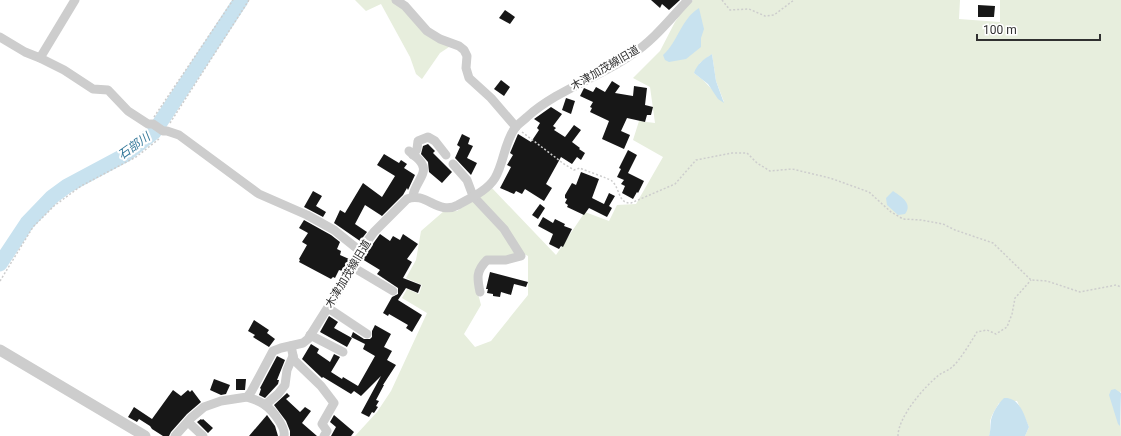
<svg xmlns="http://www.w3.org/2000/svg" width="1121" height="436" font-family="Roboto,'Noto Sans JP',sans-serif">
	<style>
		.green { fill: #e7eedd; fill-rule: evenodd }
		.water { fill: #c8e2ef }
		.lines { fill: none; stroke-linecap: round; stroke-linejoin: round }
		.river { stroke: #c8e2ef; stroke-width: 15 }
		.building { fill: #171717 }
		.path { stroke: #cdcdcd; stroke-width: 1.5; stroke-dasharray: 2 2; stroke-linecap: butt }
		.minor { stroke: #cdcdcd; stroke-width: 9 }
		.tertiary { stroke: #cdcdcd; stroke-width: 11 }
		.labels { text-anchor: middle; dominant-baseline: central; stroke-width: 4; stroke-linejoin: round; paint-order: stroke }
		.street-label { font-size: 11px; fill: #303030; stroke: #fff }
		.water-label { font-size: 12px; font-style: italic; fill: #36799a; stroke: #fff }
	</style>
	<rect width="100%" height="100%" fill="#fff"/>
	<g class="green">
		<path d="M355 0H394L452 45 440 53 422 79 416 74 410 57 381 4 366 11Z"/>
		<path d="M693 0H960L959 19 1000 22V0H1121V393L1120 391 1121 436H1025L1029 427 1017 401 999 403C996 409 991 415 990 422 990 428 991 431 989 436H355L377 412 391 391 427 313 402 298 407 289 419 294 422 285 406 278 416 260 421 231 444 211H457L484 193 491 187 556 255 585 212 609 221 617 205 636 204 663 157 633 140 639 121 655 123 650 87 633 78 660 51 675 22 682 12ZM712 54 716 81 724 102 703 80 694 73 700 63ZM522 253 528 256V295L491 341 475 347 464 334 481 305 474 278 488 258H505Z"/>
	</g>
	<g class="water">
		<path d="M699 8 704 29 701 38V47L686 59 669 62 665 60 663 55C678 42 681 19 699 8Z"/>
		<path d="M712 54 716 81 724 103 718 99 708 84 694 73C697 64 704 59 712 54Z"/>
		<path d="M893 191C902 197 913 204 905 214L898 215 887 205 886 198Z"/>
		<path d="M1115 389 1121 393 1120 426 1118 424 1109 395 1111 390Z"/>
		<path d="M1004 398C1020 397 1024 415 1029 427L1025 436H989C991 430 990 426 991 420 993 412 998 404 1004 398Z"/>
	</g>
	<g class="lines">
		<path class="river" d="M0 264 27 223 52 197 67 186 125 155 154 132 241 0"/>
	</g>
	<g class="building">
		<path d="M651 0H680L669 10 662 4 660 8Z"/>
		<path d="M978 5 995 6 994 17H978Z"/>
		<path d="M505 10 515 17 510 24 499 18Z"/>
		<path d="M501 80 510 87 504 96 494 89Z"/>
		<path d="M612 81 620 86 615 93 633 96 634 86 647 88 645 105 653 107 651 115H647L645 122 627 118 621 131 630 135 624 149 602 139 609 121 590 112 592 108 590 107 593 102 580 96 584 88 593 92 596 87 605 92Z"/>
		<path d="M566 98 575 101 571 114 562 110Z"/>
		<path d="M551 107 562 114 553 126 556 128 554 130 565 137 574 125 581 130 572 142 580 148 579 149 585 153 581 160 577 157 572 164 561 157 546 184 552 188 544 201 525 189 522 194 516 191 514 194 500 188 511 167 507 165 513 155 510 153 518 134 531 142 539 130 537 128 540 123 534 119Z"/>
		<path d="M462 134 470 138 468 144 473 146 467 158 477 163 471 175 455 158 460 147 457 145Z"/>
		<path d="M428 144 435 151 433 153 452 172 442 183 429 172 428 162 421 154 423 146Z"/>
		<path d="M628 150 637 155 628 173 644 181 638 193 637 192 633 199 622 193 625 186 621 184 624 180 617 177 621 169 619 168Z"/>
		<path d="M384 154 399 163 401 160 407 164 404 168 415 175 408 190 407 188 403 195 382 216 365 205 355 224 367 232 360 241 334 223 340 210 345 213 363 183 382 197 395 176 377 165Z"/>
		<path d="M581 172 599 179 592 198 604 204 609 193 615 196 609 206 612 208 607 217 589 208 584 215 567 207 568 205 565 203 567 199 565 198V195L572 183 576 185Z"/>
		<path d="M313 191 322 196 316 206 326 212 323 217 304 207Z"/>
		<path d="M540 204 545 208 538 219 532 215Z"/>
		<path d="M543 217 553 223 555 219 565 224 564 226 572 229 563 247 561 246 559 249 549 244 553 234 538 226Z"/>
		<path d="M304 220 331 235 340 242 337 249 341 251 340 255 349 259 342 271 339 270 335 278 333 277 331 279 299 262 300 260 299 259 307 245 302 242 308 233 299 228Z"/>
		<path d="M380 234 390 241 393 236 400 240 403 234 418 244 407 259 412 262 403 278 421 285 418 293 406 288 398 300 422 315 412 332 406 328 408 325 389 314 388 316 383 313 392 297 398 294V288L377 274 380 270 362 259Z"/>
		<path d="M490 272 528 282 526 287 514 284 511 295 501 292 500 297 493 296V294L487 293 488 289H486Z"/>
		<path d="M329 316 338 322 334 328 352 338 347 347 320 332Z"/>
		<path d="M254 320 269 330 267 333 275 339 269 347 253 337 255 335 248 331Z"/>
		<path d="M375 325 391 334 384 347 392 351 387 360 396 365 383 385H384L376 400 379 401 376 406 378 407 374 413 372 412 369 417 361 413 381 376 361 396 354 391 351 394 323 377 322 378 302 359 311 344 319 349 317 353 330 362 334 354 340 357 331 372 342 379 343 377 358 386 375 356 363 349 365 344 351 337 353 332 364 339H370L372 337V331Z"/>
		<path d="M277 356 285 360 277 380H279L278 384 265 398 259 395 261 389 260 388Z"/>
		<path d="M214 379 230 385 226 394 221 395 210 390Z"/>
		<path d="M236 379H246L245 390H236Z"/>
		<path d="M173 390 181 396 188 390 190 392 192 390 201 402 187 414 171 432 169 436H163L152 429 150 426 139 419 137 422 128 417 134 407 152 419Z"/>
		<path d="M287 393 290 396 286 399 300 412 305 407 311 411 302 423 317 436H290V431L286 421 274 405Z"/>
		<path d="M267 415 275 426 278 436H249Z"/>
		<path d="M334 415 354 432 351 436H331L336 427 330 422Z"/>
		<path d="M201 419 202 420 203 419 213 428 208 433 197 422Z"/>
	</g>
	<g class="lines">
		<g class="path">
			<path d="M722 0 730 10 749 9 765 16 774 15 794 0"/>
			<path d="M154 117 233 0"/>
			<path d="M170 123 249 0"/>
			<path d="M522 132 564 164 574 170 580 168C586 171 608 178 612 181 620 188 618 204 631 203L675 184 696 160 732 153H747L757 163 770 171 792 169 830 178 869 192 891 212 903 219 921 220 943 224 955 230 993 243 1031 280 1047 281 1080 292 1116 285 1121 287"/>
			<path d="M0 281 33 227 54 206 81 186 136 157 159 139"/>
			<path d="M898 436C898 417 924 387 939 375 943 372 948 371 952 367 959 362 972 340 977 332L987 330 996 334 1007 327 1012 314 1015 298 1031 280"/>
		</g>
		<g class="minor">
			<path d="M396 0 405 6 427 31 440 39 459 46 464 50 467 56 466 68 469 78 491 98 516 127"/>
			<path d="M0 37 25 52 40 58 64 70 93 89 108 90 128 111 148 124H153L163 131H167L179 135 259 194 307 215 334 230 360 251"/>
			<path d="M40 58 75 0"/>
			<path d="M409 151C413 155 420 159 422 164 428 174 414 184 413 196"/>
			<path d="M413 155 417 149 418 141 428 137 435 141 446 155"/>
			<path d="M453 164 467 180 473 196 504 229 521 256 506 260H487C476 271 477 278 480 292"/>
			<path d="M351 266 393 291"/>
			<path d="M328 308 367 334"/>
			<path d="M310 335 343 352"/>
			<path d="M291 346 294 360 321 386 334 403 322 424 327 431 324 436"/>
			<path d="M247 397C253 399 260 401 265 405 272 410 286 427 284 436"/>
			<path d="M265 405 278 394 285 385 287 370 293 356"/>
			<path d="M188 422 203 436"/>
			<path d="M175 436 191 418 204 407 221 401 247 397 251 392 273 351 281 348 303 343 308 339 337 293 360 251 374 232 407 199C426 191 438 216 458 205 470 198 487 191 495 178 504 163 504 143 515 128 518 124 523 121 527 117 557 90 598 78 631 55 653 41 670 19 688 0"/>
		</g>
		<path class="tertiary" d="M0 350 145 436"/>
	</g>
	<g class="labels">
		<g class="street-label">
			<text transform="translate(605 68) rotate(-30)">木津加茂線旧道</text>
			<text transform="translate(348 274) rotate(-59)">木津加茂線旧道</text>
		</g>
		<g class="water-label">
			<text transform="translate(134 146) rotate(-36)">石部川</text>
		</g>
	</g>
	<path d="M977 34v6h123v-6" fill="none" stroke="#303030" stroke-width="2"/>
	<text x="983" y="34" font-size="12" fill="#303030" stroke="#ffffff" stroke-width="3" paint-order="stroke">100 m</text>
</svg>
